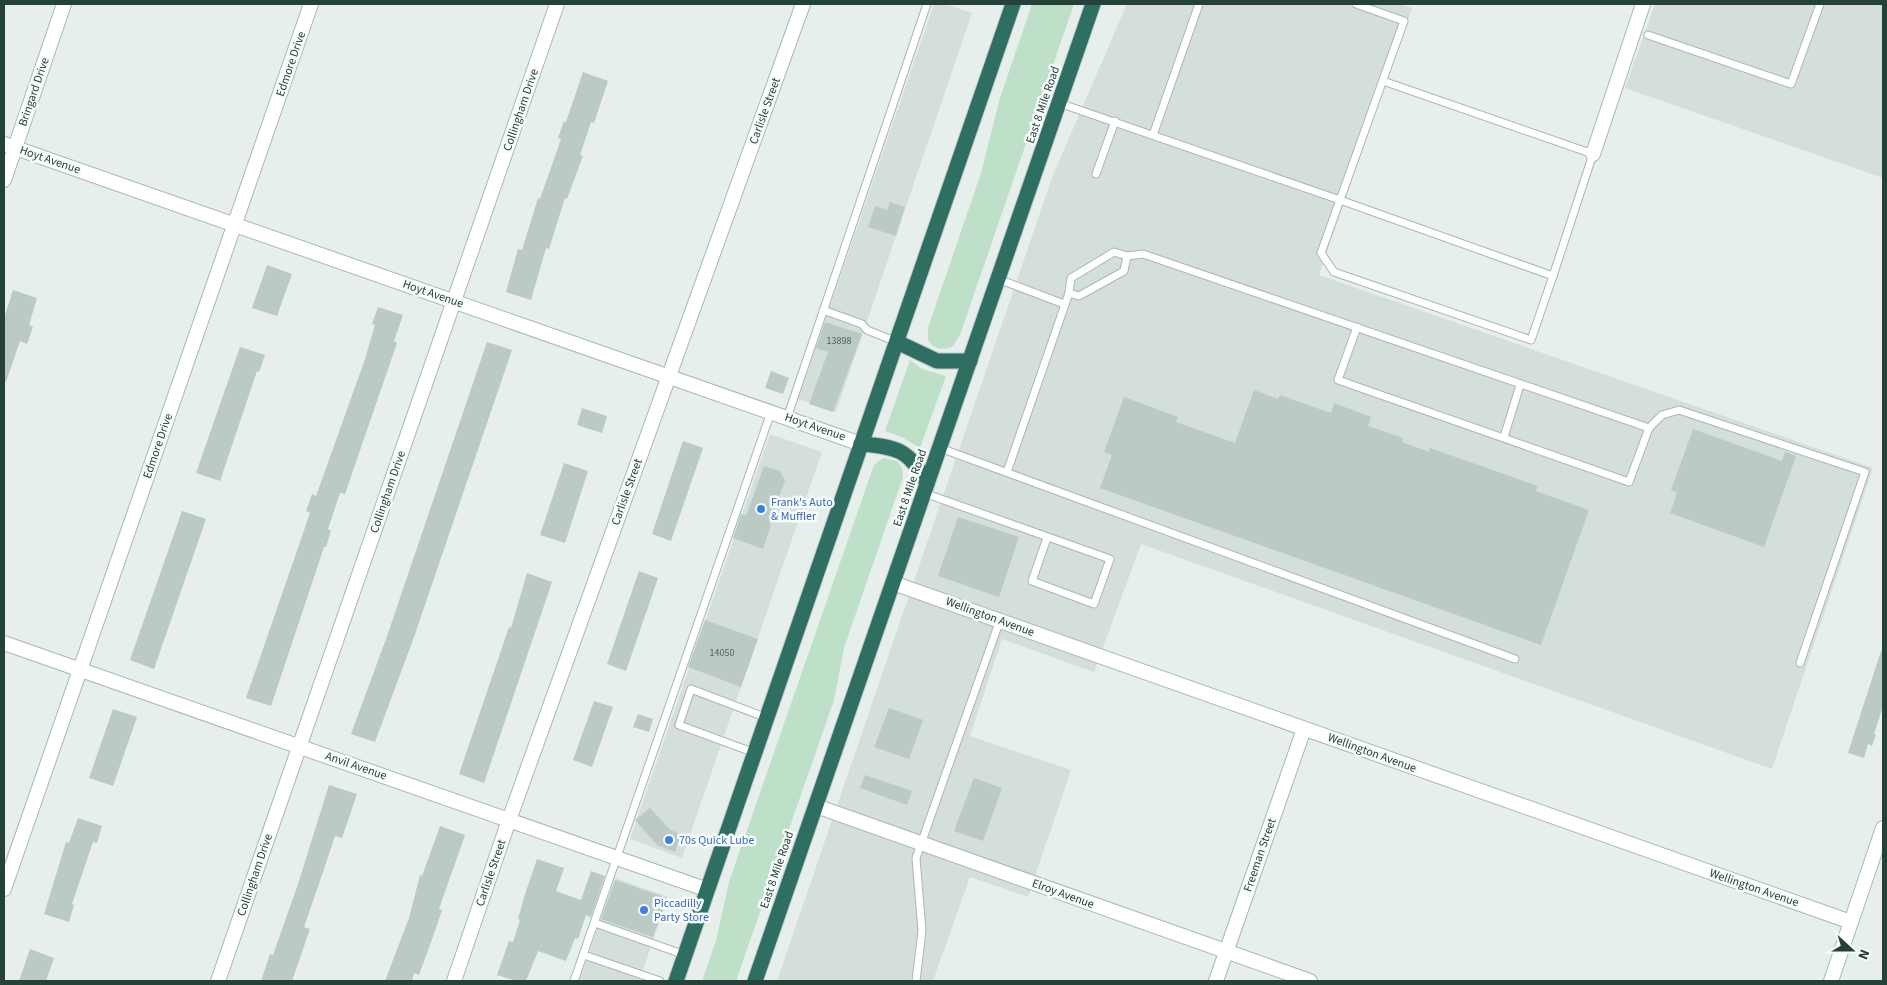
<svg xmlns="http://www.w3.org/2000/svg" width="1887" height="985" font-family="'Source Sans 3',sans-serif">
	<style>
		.built { fill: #d4dfda }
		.green { fill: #bfe0c8 }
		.building { fill: #bbcac4 }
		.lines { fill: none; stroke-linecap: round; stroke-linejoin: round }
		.lane-casing { stroke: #a8b8b2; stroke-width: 9 }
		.street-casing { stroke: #a8b8b2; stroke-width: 16 }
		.highway-casing { stroke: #c2cac8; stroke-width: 17 }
		.lane { stroke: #fff; stroke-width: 7 }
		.street { stroke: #fff; stroke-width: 14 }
		.highway { stroke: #2f6f62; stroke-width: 15 }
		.shop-dot { fill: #3f7fe0; stroke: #f7fbf9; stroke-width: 2 }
		.labels { text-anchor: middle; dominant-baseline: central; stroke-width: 5; stroke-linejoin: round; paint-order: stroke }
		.number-label { font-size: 10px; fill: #4a645c }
		.street-label { font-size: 12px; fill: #24423a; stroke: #f7fbf9 }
		.shop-label { font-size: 12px; fill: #366cbe; stroke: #f7fbf9; text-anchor: start }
	</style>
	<rect width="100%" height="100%" fill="#e6efeb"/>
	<g class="built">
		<path d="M934 4H945L972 13 836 412 798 399Z"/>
		<path d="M1127 4H1400L1412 8 1319 275 1873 468 1772 769 1141 544 1094 672 1002 639 970 736 1071 770 1028 897 970 877 933 981H777L1053 175Z"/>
		<path d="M1655 4H1883V178L1625 88Z"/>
		<path d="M770 434 822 452 682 858 630 839Z"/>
		<path d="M615 878 668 897 639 981H579Z"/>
	</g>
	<g class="green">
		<path d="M1032 4H1074L960 335 953 346C943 351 934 349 928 340V328L981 173 1000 98Z"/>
		<path d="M910 360 922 369 946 376 920 448 902 437 885 431Z"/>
		<path d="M883 458 897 461 902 468 903 477 844 648 834 700 736 981H702L716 941 729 882 874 465Z"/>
	</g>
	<g class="building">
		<path d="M583 72 608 81 594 123 591 122 580 155 583 156 567 199 565 198 549 249 546 248 531 300 506 292 518 249 522 250 538 198 540 199 561 139 558 138 564 121 566 122Z"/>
		<path d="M890 202 905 207 896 236 868 227 875 206 887 210Z"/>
		<path d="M267 265 292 274 277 316 252 308Z"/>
		<path d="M13 290 37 298 29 325 33 327 27 344 20 341 6 382H4V318Z"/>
		<path d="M378 307 403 315 394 341 397 343 345 494 340 493 328 529 331 531 326 547H324L271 706 246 698 310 513 306 511 312 494 316 496 364 362 375 325 372 324Z"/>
		<path d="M825 322 862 334 833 412 809 404 828 352 816 348Z"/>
		<path d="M487 342 512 350 414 637 375 742 351 734 386 639Z"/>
		<path d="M240 347 265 355 259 372 257 371 220 481 196 473Z"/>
		<path d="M771 371 789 378 783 394 765 388Z"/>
		<path d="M1254 390 1278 399 1280 395 1331 413 1334 403 1371 417 1368 426 1403 438 1402 442 1429 452 1430 448 1538 486 1536 491 1589 510 1541 645 1100 488 1112 455 1104 452 1124 397 1178 417 1176 422 1235 443Z"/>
		<path d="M582 408 607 416 602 433 577 425Z"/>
		<path d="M1693 429 1782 461 1785 452 1796 456 1764 547 1670 513 1677 493 1671 490Z"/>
		<path d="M683 441 703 448 671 541 652 534Z"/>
		<path d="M564 463 588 471 565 543 540 535Z"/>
		<path d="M764 466 780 471 785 481 769 523 771 525 763 549 733 538 741 514 746 516Z"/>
		<path d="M182 511 206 519 154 669 130 660Z"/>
		<path d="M958 517 1019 537 999 597 938 576Z"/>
		<path d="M639 571 658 578 626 671 607 664Z"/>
		<path d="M527 573 552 582 484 783 459 774 509 627 511 628Z"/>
		<path d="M705 620 758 639 741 687 688 667Z"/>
		<path d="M1881 651H1883V706L1874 734 1876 735 1872 746 1868 744 1864 758 1848 753Z"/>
		<path d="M594 701 613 707 592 767 573 760Z"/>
		<path d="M889 708 923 720 909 759 874 747Z"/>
		<path d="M113 709 137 717 113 786 89 778Z"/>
		<path d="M638 714 653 719 649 732 633 727Z"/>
		<path d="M865 775 912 791 907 805 860 788Z"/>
		<path d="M974 778 1002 788 983 841 954 831Z"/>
		<path d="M329 785 357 794 342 838 335 836 323 872 304 927 310 929 292 981H261L270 954 273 955 298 884Z"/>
		<path d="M650 808 670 830 681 834 675 852 657 845 635 820Z"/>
		<path d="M78 818 102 826 97 843 93 842 72 904 74 905 69 922 44 914 66 842 69 843Z"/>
		<path d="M440 826 465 835 439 909 442 910 434 934 419 975 414 973 412 981H385L409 918 420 875 422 876Z"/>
		<path d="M537 859 564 868 556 891 581 900 591 871 605 876 591 917 586 915 578 939 575 938 566 961 538 951 526 981H517L497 975 509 941 513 942 520 920 518 919 525 894Z"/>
		<path d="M615 880 667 898 653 937 601 919Z"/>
		<path d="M30 949 54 958 46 981H19Z"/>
	</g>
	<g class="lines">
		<g class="lane-casing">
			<g id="lane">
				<path d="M1648 35 1791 84 1820 4"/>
				<path d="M1383 81 1593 154 1553 276"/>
				<path d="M1059 103 1340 200 1404 21 1356 4"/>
				<path d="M1153 135 1199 4"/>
				<path d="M1096 174 1115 121"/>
				<path d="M1340 200 1553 276 1531 340 1334 272 1321 253Z"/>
				<path d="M998 279 1064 304"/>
				<path d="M1069 293 1079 296 1124 271 1127 256"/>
				<path d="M823 310 862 324 867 330 897 342"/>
				<path d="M1357 327 1338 380 1629 482 1649 428 1662 415 1679 410 1865 472 1800 663"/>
				<path d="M787 418 927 4"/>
				<path d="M1504 437 1520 385"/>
				<path d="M940 448 1515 659"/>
				<path d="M1007 472 1069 293 1071 278 1114 252 1127 256 1143 254 1649 428"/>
				<path d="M924 493 1110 559 1094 604 1032 581 1047 538"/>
				<path d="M755 753 679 725 691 689 767 718"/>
				<path d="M595 923 685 955"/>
				<path d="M584 955 660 981"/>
				<path d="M574 981 771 412"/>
				<path d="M916 981 922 931 916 858 1000 620"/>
			</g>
		</g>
		<g class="street-casing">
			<g id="street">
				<path d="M4 144 861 444"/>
				<path d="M1593 154 1643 4"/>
				<path d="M4 180 64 4"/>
				<path d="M893 583 1851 922"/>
				<path d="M4 643 708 890"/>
				<path d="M816 806 1310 981"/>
				<path d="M4 889 311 4"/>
				<path d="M218 981 557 4"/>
				<path d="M454 981 509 820 803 4"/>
				<path d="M1216 981 1304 729"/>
				<path d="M1831 981 1883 828"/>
			</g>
		</g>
		<g class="highway-casing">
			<g id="highway">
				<path d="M897 342 937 361H970"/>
				<path d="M861 444C898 447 909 450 927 483"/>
				<path d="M676 981 1013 4"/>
				<path d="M755 981 1093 4"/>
			</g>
		</g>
		<use href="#lane" class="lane"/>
		<use href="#street" class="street"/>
		<use href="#highway" class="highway"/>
	</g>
	<g class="shop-dot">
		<circle cx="761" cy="509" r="5"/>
		<circle cx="669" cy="840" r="5"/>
		<circle cx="644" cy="910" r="5"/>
	</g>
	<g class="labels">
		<g class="number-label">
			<text x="839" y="341">13898</text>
			<text x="722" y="653">14050</text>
		</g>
		<g class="street-label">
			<text transform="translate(291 64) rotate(-71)">Edmore Drive</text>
			<text transform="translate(34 92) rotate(-71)">Bringard Drive</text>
			<text transform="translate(1043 105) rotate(-71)">East 8 Mile Road</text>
			<text transform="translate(521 110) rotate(-71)">Collingham Drive</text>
			<text transform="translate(765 111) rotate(-70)">Carlisle Street</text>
			<text transform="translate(50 160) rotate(19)">Hoyt Avenue</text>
			<text transform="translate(433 294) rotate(19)">Hoyt Avenue</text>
			<text transform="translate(815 427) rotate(19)">Hoyt Avenue</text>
			<text transform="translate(158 446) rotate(-71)">Edmore Drive</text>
			<text transform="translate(910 488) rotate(-71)">East 8 Mile Road</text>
			<text transform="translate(388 492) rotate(-71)">Collingham Drive</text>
			<text transform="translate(627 492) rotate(-70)">Carlisle Street</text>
			<text transform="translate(990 617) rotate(20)">Wellington Avenue</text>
			<text transform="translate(1372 753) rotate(20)">Wellington Avenue</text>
			<text transform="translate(356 766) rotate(19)">Anvil Avenue</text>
			<text transform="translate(1260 855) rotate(-71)">Freeman Street</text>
			<text transform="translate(777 870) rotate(-71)">East 8 Mile Road</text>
			<text transform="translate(491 873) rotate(-71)">Carlisle Street</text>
			<text transform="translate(255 875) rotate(-71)">Collingham Drive</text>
			<text transform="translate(1754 888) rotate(19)">Wellington Avenue</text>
			<text transform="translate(1063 894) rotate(20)">Elroy Avenue</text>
		</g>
		<g class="shop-label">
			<text x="771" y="502">Frank's Auto<tspan x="771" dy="14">&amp; Muffler</tspan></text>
			<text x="679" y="840">70s Quick Lube</text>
			<text x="654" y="903">Piccadilly<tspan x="654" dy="14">Party Store</tspan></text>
		</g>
	</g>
	<rect width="1887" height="985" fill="none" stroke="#24423a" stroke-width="10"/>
	<g transform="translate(1852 950) rotate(111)" stroke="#f7fbf9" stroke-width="4" paint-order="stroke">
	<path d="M0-4L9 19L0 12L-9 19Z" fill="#24423a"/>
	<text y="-8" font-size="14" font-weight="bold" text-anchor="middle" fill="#24423a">N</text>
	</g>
</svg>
